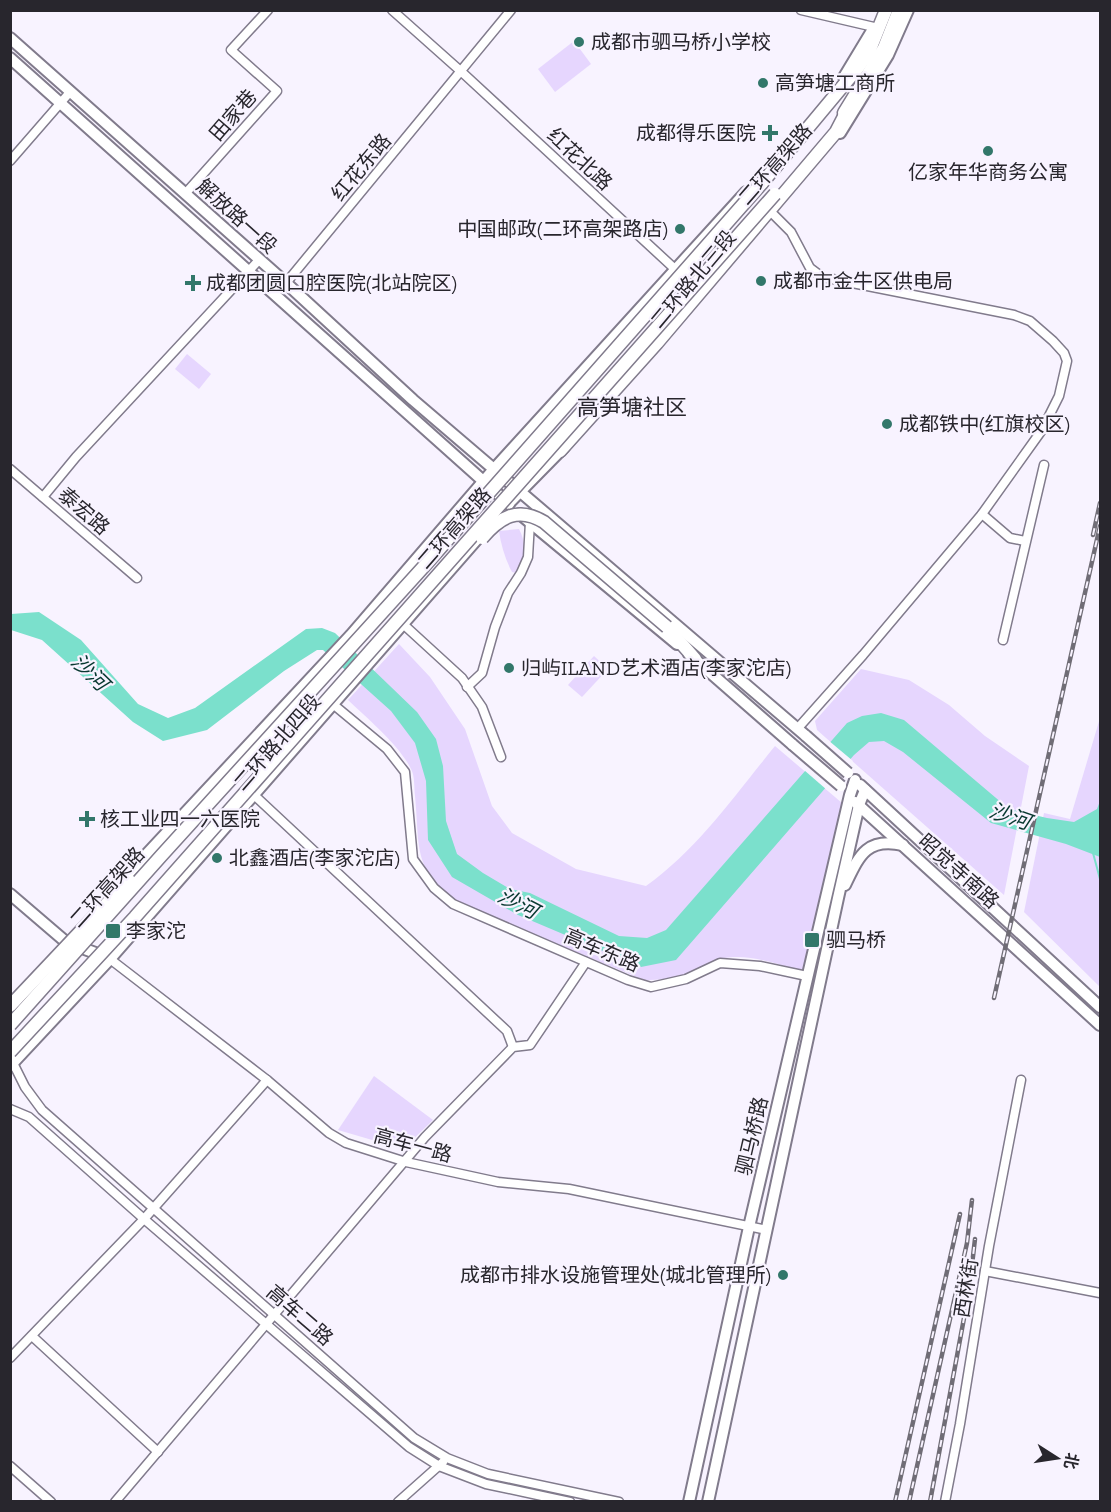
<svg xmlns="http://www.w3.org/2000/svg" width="1111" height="1512" font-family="'Zilla Slab','Noto Sans SC',serif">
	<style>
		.green { fill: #e6d6fe }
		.water { fill: #7be0cc }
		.pier { fill: #f8f3ff }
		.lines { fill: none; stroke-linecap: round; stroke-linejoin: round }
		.stream { stroke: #7be0cc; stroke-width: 2 }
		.minor-casing { stroke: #817b8c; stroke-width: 11 }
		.major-casing { stroke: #817b8c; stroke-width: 14 }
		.highway-casing { stroke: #817b8c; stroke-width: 15 }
		.minor { stroke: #fff; stroke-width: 8 }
		.major { stroke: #fff; stroke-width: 10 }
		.highway { stroke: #fff; stroke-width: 12 }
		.rail-casing { stroke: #706d76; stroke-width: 4.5 }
		.rail { stroke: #f8f3ff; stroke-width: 2; stroke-dasharray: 7; stroke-linecap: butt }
		.major-bridge-casing { stroke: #817b8c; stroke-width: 14; stroke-linecap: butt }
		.highway-bridge-casing { stroke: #817b8c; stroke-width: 15; stroke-linecap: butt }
		.major-bridge { stroke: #fff; stroke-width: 10 }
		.highway-bridge { stroke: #fff; stroke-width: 12 }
		.poi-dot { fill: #32776a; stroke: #f8f3ff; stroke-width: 2 }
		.labels { text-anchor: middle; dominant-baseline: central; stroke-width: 4.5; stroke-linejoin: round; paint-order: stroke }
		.poi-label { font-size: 20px; fill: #28262d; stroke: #f8f3ff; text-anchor: start }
		.street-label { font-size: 20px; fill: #28262d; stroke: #f8f3ff }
		.water-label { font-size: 21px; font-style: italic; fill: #073830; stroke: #f8f3ff }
		.quarter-label { font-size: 22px; fill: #28262d; stroke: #f8f3ff }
	</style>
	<rect width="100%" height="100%" fill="#f8f3ff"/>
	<g class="green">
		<path d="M574 41 591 64 555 92 538 69Z"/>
		<path d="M187 354 211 374 199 389 175 369Z"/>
		<path d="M519 529C527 544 525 559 516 573L512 572C505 559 501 545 499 531Z"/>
		<path d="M399 644 430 677 465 729 492 806 512 833 576 869 646 886C698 849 735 795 775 746L842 803 804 971C777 965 748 952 720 959 708 962 698 970 686 974 672 979 659 980 644 980L458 903C412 869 420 847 415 796 414 788 415 776 411 769 400 746 367 718 348 700Z"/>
		<path d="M594 656 608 669 582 697 568 685Z"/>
		<path d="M861 669 909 680 949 705 985 736 1029 766 1004 895 817 730 815 721Z"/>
		<path d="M1100 718V987L1024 912 1044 813 1070 819Z"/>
		<path d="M374 1076 433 1120 403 1149 338 1130Z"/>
	</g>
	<path class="water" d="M39 612 81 640 138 704 168 718 195 708 306 629 322 628 335 633 417 712 436 739 443 766 446 821 457 854 483 873 510 889 530 893 619 936 647 938 666 930 847 723 862 716 881 713 904 720 1009 809 1047 818 1074 822 1097 809 1100 801V857L1066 844 991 823 903 752 884 741 869 742 854 755 676 960 641 967 518 915 452 877 428 840 426 781 415 743 391 711 323 650H317L284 671 207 730 163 741 133 722 42 640 11 630V614Z"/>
	<path class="pier" d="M828 740 853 761 827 790 804 770Z"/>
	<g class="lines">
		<path class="stream" d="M1093 853 1100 879"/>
		<g class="minor-casing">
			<g id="minor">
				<path d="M392 10 465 75 676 270"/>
				<path d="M801 10 874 27"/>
				<path d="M10 161 70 92"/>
				<path d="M185 194 277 91 231 50 268 10"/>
				<path d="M773 214 791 232 810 268 822 277 1014 315 1030 321 1053 341 1064 353 1067 361 1059 396 1042 430 982 514 863 655 798 728"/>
				<path d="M286 283 511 10"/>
				<path d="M10 469 137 578"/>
				<path d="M43 497 76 457 259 260"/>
				<path d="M982 514 1010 538 1025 541"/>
				<path d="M403 624 462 678 482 707 501 757"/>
				<path d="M1003 640 1044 465"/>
				<path d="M467 687 482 673 495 627 508 593 521 573 528 557 530 522"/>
				<path d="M334 705 387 749 405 772 413 859 434 888 453 904 628 980 651 987 686 979 720 963 760 966 807 976"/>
				<path d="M254 795 507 1031 513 1047"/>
				<path d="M110 959 267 1080 329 1133 346 1143 406 1162 498 1182 569 1189 767 1230"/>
				<path d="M13 1063 25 1087 42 1110 414 1438 447 1458 488 1474 619 1502"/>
				<path d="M10 1109 29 1117 144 1219 409 1447 439 1466 486 1484 570 1502"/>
				<path d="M985 1271 1100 1293"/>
				<path d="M32 1336 158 1452"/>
				<path d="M10 1358 144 1219 267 1080"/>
				<path d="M10 1466 51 1502"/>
				<path d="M115 1502 425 1137 513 1047 530 1045 586 962"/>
				<path d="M398 1502 443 1462"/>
				<path d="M945 1502 960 1424 989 1246 1021 1080"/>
			</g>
		</g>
		<g class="major-casing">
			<g id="major">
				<path d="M10 38 286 283 413 400 806 736"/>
				<path d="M10 58 509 504"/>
				<path d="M844 77 873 29"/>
				<path d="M840 133 888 55 908 10"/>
				<path d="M510 502 564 447"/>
				<path d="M520 514 677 644"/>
				<path d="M689 654 793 745"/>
				<path d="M860 785 1100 1007"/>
				<path d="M855 802 1100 1025"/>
				<path d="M118 885 351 635 494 469 746 192"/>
				<path d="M845 885C859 856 866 837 903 845"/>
				<path d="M10 894 66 942 106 957"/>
				<path d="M10 1066 110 959 486 529"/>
				<path d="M689 1502 749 1227 850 795 855 780"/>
				<path d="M708 1502 838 898 859 805 865 790"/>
			</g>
		</g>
		<g class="highway-casing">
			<g id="highway">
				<path d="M844 113 884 48 899 10"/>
				<path d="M762 183 857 69 869 52 886 10"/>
				<path d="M560 451 657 343 836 132 849 107"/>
				<path d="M667 627 695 659"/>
			</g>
		</g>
		<use href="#minor" class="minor"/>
		<use href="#major" class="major"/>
		<use href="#highway" class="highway"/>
		<g class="rail-casing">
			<g id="rail">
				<path d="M1093 535 1100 503"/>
				<path d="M994 998 1100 526"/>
				<path d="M895 1502 960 1214"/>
				<path d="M909 1502 967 1243 972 1200"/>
				<path d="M930 1502 969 1291 975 1239"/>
			</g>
		</g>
		<use href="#rail" class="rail"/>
		<g class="major-bridge-casing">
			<g id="major-bridge">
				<path d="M806 736 848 773"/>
				<path d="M793 745 841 786"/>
			</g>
		</g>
		<g class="highway-bridge-casing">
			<g id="highway-bridge">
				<path d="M482 538C500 517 518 506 544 522L667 627"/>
				<path d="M10 1006 129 880"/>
				<path d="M10 1025 161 856 427 563 762 183"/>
				<path d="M10 1052 135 917 775 194"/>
			</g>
		</g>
		<use href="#major-bridge" class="major-bridge"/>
		<use href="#highway-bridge" class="highway-bridge"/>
	</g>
	<g class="poi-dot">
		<circle cx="579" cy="42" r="6"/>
		<circle cx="763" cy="83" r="6"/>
		<path d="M767 124h6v6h6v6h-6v6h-6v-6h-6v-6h6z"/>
		<circle cx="988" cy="151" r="6"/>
		<circle cx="680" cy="229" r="6"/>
		<circle cx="761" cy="281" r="6"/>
		<path d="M190 274h6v6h6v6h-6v6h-6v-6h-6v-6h6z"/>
		<circle cx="887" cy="424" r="6"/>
		<circle cx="509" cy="668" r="6"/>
		<path d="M84 810h6v6h6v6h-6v6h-6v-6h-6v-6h6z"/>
		<circle cx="217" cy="858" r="6"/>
		<rect x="105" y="923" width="16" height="16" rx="3"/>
		<rect x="804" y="932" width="16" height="16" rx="3"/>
		<circle cx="783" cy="1275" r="6"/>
	</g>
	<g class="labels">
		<g class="poi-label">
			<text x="591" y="42">成都市驷马桥小学校</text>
			<text x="775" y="83">高笋塘工商所</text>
			<text x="756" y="133" text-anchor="end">成都得乐医院</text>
			<text x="988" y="172" text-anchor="middle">亿家年华商务公寓</text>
			<text x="668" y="229" text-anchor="end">中国邮政(二环高架路店)</text>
			<text x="773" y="281">成都市金牛区供电局</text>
			<text x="206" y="283">成都团圆口腔医院(北站院区)</text>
			<text x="899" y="424">成都铁中(红旗校区)</text>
			<text x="521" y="668">归屿ILAND艺术酒店(李家沱店)</text>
			<text x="100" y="819">核工业四一六医院</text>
			<text x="229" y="858">北鑫酒店(李家沱店)</text>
			<text x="126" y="931">李家沱</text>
			<text x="826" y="940">驷马桥</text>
			<text x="771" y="1275" text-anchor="end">成都市排水设施管理处(城北管理所)</text>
		</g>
		<g class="street-label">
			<text transform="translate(233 115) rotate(-49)">田家巷</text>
			<text transform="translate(580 159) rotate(43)">红花北路</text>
			<text transform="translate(775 164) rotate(-49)">二环高架路</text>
			<text transform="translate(361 167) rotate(-50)">红花东路</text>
			<text transform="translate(237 216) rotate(42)">解放路一段</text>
			<text transform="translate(693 279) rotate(-50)">二环路北三段</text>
			<text transform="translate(84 511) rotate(41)">泰宏路</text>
			<text transform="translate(454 528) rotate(-49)">二环高架路</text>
			<text transform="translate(277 742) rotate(-49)">二环路北四段</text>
			<text transform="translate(959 871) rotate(42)">昭觉寺南路</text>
			<text transform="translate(107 887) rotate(-48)">二环高架路</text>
			<text transform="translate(602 950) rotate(23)">高车东路</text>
			<text transform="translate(752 1136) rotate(-77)">驷马桥路</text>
			<text transform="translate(413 1145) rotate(15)">高车一路</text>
			<text transform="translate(966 1288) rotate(-81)">西林街</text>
			<text transform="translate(300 1315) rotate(41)">高车二路</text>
		</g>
		<g class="water-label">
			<text transform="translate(90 672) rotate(44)">沙河</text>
			<text transform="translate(1010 816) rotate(19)">沙河</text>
			<text transform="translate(518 903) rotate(27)">沙河</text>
		</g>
		<g class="quarter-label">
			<text x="632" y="407">高笋塘社区</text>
		</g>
	</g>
	<rect width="1111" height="1512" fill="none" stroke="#28262d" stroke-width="24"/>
	<g transform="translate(1057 1458) rotate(102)" stroke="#f8f3ff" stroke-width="4.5" paint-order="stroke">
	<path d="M0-4.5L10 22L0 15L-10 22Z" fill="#28262d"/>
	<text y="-9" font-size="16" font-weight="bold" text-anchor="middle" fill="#28262d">北</text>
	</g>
</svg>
